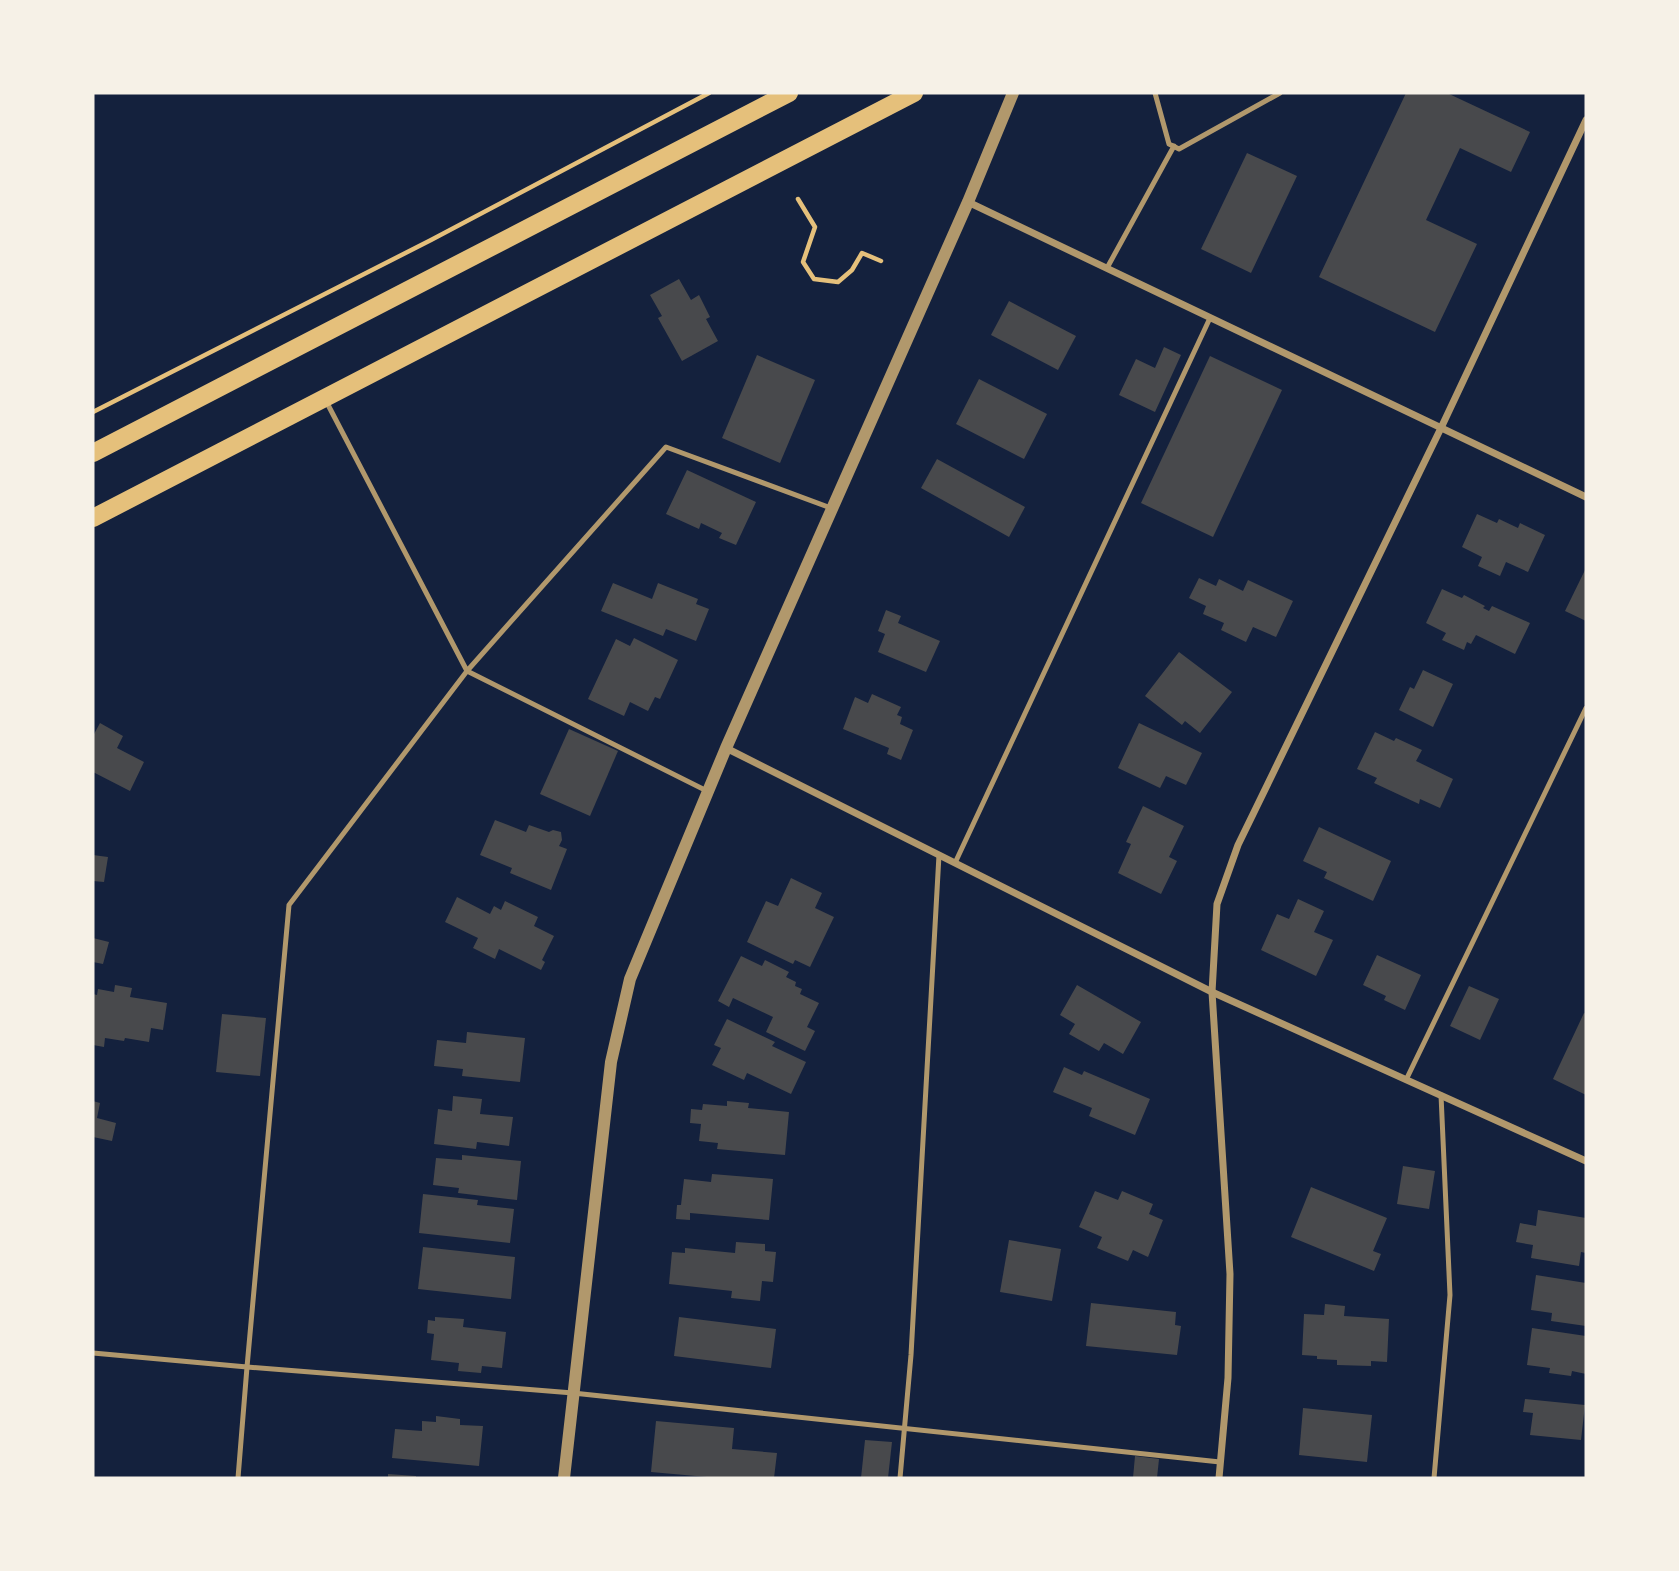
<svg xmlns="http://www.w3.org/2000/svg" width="1679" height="1571" font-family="'Fira Sans',sans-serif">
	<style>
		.building { fill: #48494c }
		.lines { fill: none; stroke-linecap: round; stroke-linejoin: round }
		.path { stroke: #e5c07b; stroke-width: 4.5 }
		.service { stroke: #b1986c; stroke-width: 5 }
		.minor { stroke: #b1986c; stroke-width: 7 }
		.tertiary { stroke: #b1986c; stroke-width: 12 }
		.primary { stroke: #e5c07b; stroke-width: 18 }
	</style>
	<rect width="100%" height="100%" fill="#14213d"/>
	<g class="building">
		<path d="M1406 93H1447L1530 132 1511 172 1460 148 1426 220 1477 244 1435 332 1319 277Z"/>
		<path d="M1247 153 1297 176 1251 273 1201 249Z"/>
		<path d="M679 279 691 300 699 295 710 317 706 319 718 341 682 361 658 318 662 316 650 295Z"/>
		<path d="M1009 301 1076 336 1058 370 991 335Z"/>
		<path d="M1164 347 1181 355 1155 412 1119 395 1136 359 1155 368Z"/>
		<path d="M757 355 815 380 780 463 722 438Z"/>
		<path d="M1210 356 1282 390 1213 537 1141 503Z"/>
		<path d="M979 379 1047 414 1024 459 956 424Z"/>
		<path d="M937 459 1025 507 1009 537 921 488Z"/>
		<path d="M687 470 756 502 736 545 719 538 722 533 701 523 699 529 666 514Z"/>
		<path d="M1477 514 1497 523 1499 519 1518 528 1520 523 1545 535 1528 572 1506 562 1500 576 1478 566 1482 557 1462 547Z"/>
		<path d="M1586 568V621L1565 611Z"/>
		<path d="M1199 578 1216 586 1219 579 1243 591 1248 580 1293 601 1276 637 1253 627 1246 642 1221 630 1224 623 1203 614 1206 606 1189 598Z"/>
		<path d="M613 583 652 599 658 583 698 599 696 604 709 609 696 641 666 629 663 636 601 611Z"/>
		<path d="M1442 589 1462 598 1464 595 1485 606 1483 608 1489 611 1492 606 1530 623 1515 654 1476 635 1471 644 1467 642 1464 650 1442 640 1446 633 1426 623Z"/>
		<path d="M886 610 901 616 898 623 940 641 926 672 878 652 885 634 878 631Z"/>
		<path d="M634 638 678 660 660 699 655 697 648 711 630 702 624 716 588 699 616 639 630 646Z"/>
		<path d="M1179 652 1232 692 1200 733 1185 721 1182 725 1145 696Z"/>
		<path d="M1423 670 1453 684 1433 727 1399 710 1410 687 1414 689Z"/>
		<path d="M872 694 901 707 897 715 902 717 900 724 913 730 901 760 887 754 889 748 843 729 855 697 868 703Z"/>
		<path d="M100 723 123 736 117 748 144 762 130 791 93 772V736Z"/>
		<path d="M1139 723 1202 753 1186 785 1166 776 1160 788 1118 768Z"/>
		<path d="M569 729 618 751 590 816 540 794Z"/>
		<path d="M1375 732 1394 741 1396 738 1422 750 1416 761 1453 779 1440 808 1420 799 1419 804 1374 783 1377 778 1357 769Z"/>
		<path d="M1143 806 1184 826 1169 857 1177 861 1161 894 1118 873 1131 844 1126 842Z"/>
		<path d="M495 820 526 832 529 825 549 832 553 830 561 832 562 840 559 846 567 849 551 890 510 873 512 868 480 855Z"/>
		<path d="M1319 827 1391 861 1373 901 1324 878 1327 872 1303 861Z"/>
		<path d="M93 855 108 857 104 882 93 881Z"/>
		<path d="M791 878 822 893 815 908 834 917 810 967 795 960 793 964 747 942 766 901 778 906Z"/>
		<path d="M457 897 490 914 494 906 501 910 505 901 538 917 534 926 554 936 542 960 545 962 541 970 499 949 495 959 473 948 478 938 445 922Z"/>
		<path d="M1298 899 1324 911 1314 932 1333 940 1316 976 1261 950 1277 914 1289 919Z"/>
		<path d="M93 938 109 942 103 964 93 962Z"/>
		<path d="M1377 955 1421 975 1405 1010 1384 1000 1386 996 1363 985Z"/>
		<path d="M741 956 762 966 765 960 789 972 786 977 796 982 795 986 802 989 800 994 819 1003 807 1027 815 1031 805 1051 766 1032 773 1017 733 998 729 1007 718 1001Z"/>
		<path d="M115 985 132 988 130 997 167 1003 163 1030 151 1028 149 1042 125 1038 124 1041 105 1038 104 1047 93 1045V994L97 995 98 989 114 992Z"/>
		<path d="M1077 985 1141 1022 1123 1054 1104 1043 1099 1051 1069 1034 1075 1024 1060 1015Z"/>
		<path d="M1469 986 1499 999 1480 1040 1450 1026Z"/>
		<path d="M1584 1013 1586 1014V1095L1553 1079Z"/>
		<path d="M222 1014 266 1018 260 1076 216 1072Z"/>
		<path d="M727 1019 775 1042 772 1046 806 1062 791 1094 747 1073 744 1080 712 1065 721 1048 714 1045Z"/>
		<path d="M467 1032 525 1038 520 1082 462 1076 463 1069 434 1066 437 1040 466 1043Z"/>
		<path d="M1064 1067 1082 1075 1084 1071 1150 1099 1135 1135 1089 1116 1092 1108 1053 1092Z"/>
		<path d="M453 1096 482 1099 480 1114 513 1117 509 1146 477 1142 476 1149 434 1144 438 1109 452 1111Z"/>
		<path d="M93 1101 100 1103 97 1118 116 1123 112 1141 93 1137Z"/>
		<path d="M727 1101 749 1103 748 1108 789 1112 785 1155 717 1149 718 1143 699 1141 701 1124 690 1123 691 1109 702 1110 703 1104 727 1106Z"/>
		<path d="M462 1155 521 1161 517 1200 458 1193 459 1188 433 1185 436 1158 462 1160Z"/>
		<path d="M1403 1166 1435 1171 1429 1209 1397 1204Z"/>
		<path d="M712 1174 773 1179 769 1220 690 1213V1220L676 1219 677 1205H681L684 1179 711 1182Z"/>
		<path d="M1311 1187 1387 1218 1373 1251 1381 1254 1374 1271 1291 1237Z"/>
		<path d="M1095 1191 1118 1200 1122 1191 1153 1204 1149 1214 1163 1220 1148 1257 1133 1250 1128 1261 1097 1248 1102 1237 1079 1227Z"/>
		<path d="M423 1194 478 1200 477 1205 514 1209 510 1243 419 1233Z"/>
		<path d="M1538 1210 1586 1218V1253L1581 1252 1579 1266 1531 1258 1533 1245 1516 1242 1520 1223 1536 1226Z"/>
		<path d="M1009 1240 1061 1249 1052 1301 1000 1292Z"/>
		<path d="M736 1242 765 1244V1251L776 1252 773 1282 762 1281 760 1301 731 1298 732 1291 669 1284 672 1252 685 1253V1248L735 1253Z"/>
		<path d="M423 1247 515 1257 511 1299 418 1289Z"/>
		<path d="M1536 1275 1586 1283V1326L1551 1321 1552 1313 1531 1310Z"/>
		<path d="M1091 1303 1176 1312 1175 1325 1181 1326 1177 1355 1086 1346Z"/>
		<path d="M1325 1304 1345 1306 1344 1316 1389 1319 1387 1362 1371 1361V1366L1337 1365V1360L1317 1359V1356L1302 1355 1304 1314 1324 1315Z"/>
		<path d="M435 1317 464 1319 463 1327 506 1332 502 1368 482 1366 481 1373 458 1371 459 1363 431 1360 434 1334 427 1333 428 1320 435 1321Z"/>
		<path d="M679 1317 776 1329 771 1368 674 1356Z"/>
		<path d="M1532 1328 1586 1336V1374L1572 1371 1571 1376 1549 1373 1550 1368 1527 1365Z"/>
		<path d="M1525 1399 1585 1405 1581 1440 1530 1435 1533 1413 1523 1412Z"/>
		<path d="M1303 1408 1372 1415 1367 1462 1299 1455Z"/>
		<path d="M436 1416 460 1419V1425L483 1426 479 1466 392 1458 395 1429 422 1431V1421L436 1422Z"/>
		<path d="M656 1421 734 1428 732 1449 777 1453 774 1478H718L651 1472Z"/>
		<path d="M865 1440 892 1442 888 1478H861Z"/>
		<path d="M1135 1456 1159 1459 1157 1478H1133Z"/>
		<path d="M388 1474 416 1476V1478H388Z"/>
	</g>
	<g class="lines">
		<g class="path">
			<path d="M798 199 815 227 803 262 814 279 838 282 852 270 862 253 881 261"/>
			<path d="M93 412 431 240 709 93"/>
		</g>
		<g class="service">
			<path d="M1155 93 1169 144 1179 149 1280 93"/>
			<path d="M1107 268 1174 146"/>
			<path d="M326 401 467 671 666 447 831 508"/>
			<path d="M955 863 1210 318"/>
			<path d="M1406 1080 1586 708"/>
			<path d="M93 1353 247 1367 289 905 467 671 707 791"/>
			<path d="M238 1478 247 1367 573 1393 1220 1462"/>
			<path d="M900 1478 911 1355 939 855"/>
			<path d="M1434 1478 1450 1295 1441 1095"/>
		</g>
		<g class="minor">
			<path d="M968 202 1586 497"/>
			<path d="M726 748 1212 992 1586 1161"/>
			<path d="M1219 1478 1228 1378 1230 1274 1212 992 1217 904 1238 845 1441 428 1586 120"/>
		</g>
		<path class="tertiary" d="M564 1478 611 1062 630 979 726 748 968 202 1013 93"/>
		<g class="primary">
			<path d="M93 453 789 93"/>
			<path d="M93 518 914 93"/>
		</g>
	</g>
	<rect width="1679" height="1571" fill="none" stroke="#f6f1e7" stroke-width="189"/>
</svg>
